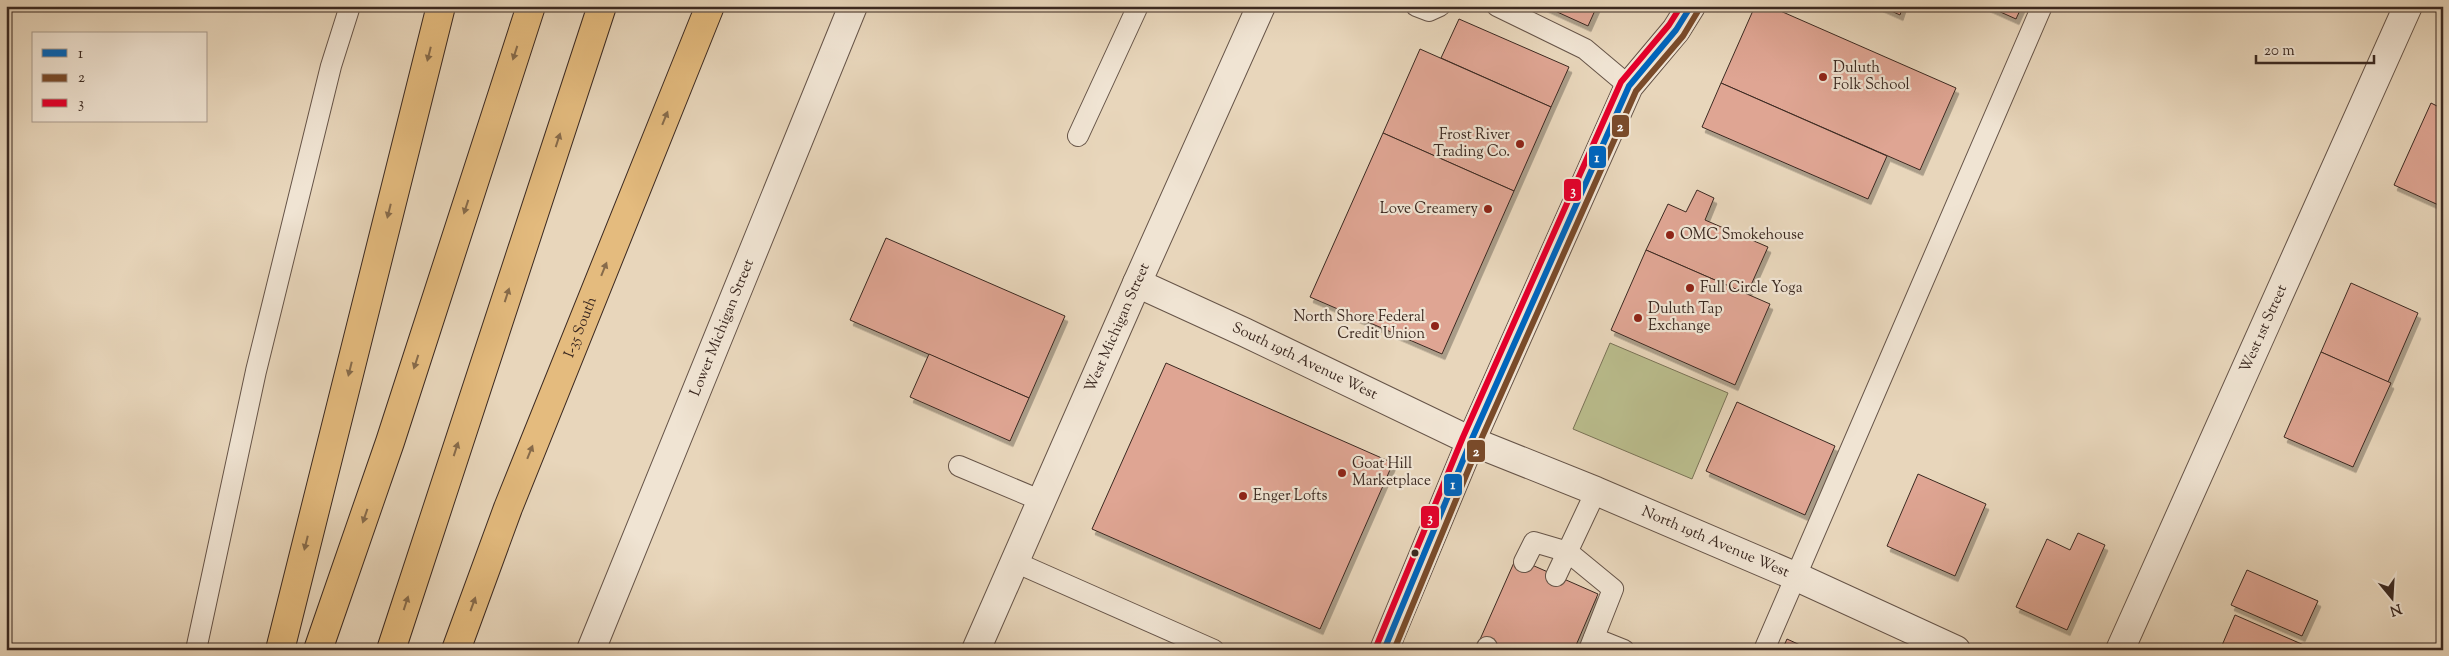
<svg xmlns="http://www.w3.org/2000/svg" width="2449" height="656" font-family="'Sorts Mill Goudy',serif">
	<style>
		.green { fill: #babd8d; stroke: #7a7357 }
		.building { fill: #dfa593; stroke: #3b2921; filter: url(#shadow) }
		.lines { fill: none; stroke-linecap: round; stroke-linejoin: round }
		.service-casing { stroke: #665448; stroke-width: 22 }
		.minor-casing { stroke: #665448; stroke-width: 30 }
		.tertiary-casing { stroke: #665448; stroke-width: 30 }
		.motorway-casing { stroke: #3b2921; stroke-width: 30 }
		.service { stroke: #f0e4d3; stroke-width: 20 }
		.minor { stroke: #f0e4d3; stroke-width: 28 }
		.tertiary { stroke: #f0e4d3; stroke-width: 28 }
		.motorway { stroke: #e4bb7e; stroke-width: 28 }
		.bus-1-casing { stroke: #f0e4d3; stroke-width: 10 }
		.bus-2-casing { stroke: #f0e4d3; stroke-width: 10 }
		.bus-3-casing { stroke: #f0e4d3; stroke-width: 10 }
		.bus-1 { stroke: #0065bd; stroke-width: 6 }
		.bus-2 { stroke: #7a4b2a; stroke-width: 6 }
		.bus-3 { stroke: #e4002b; stroke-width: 6 }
		.oneway { fill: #876b4b }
		.poi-dot { fill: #8f2418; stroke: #f0e4d3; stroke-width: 2 }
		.bus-dot { fill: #3b2921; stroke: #f0e4d3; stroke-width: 2 }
		.labels { text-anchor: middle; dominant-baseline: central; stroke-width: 4.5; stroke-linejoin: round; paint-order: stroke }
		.poi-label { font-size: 15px; fill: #3b2921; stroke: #f0e4d3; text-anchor: start }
		.street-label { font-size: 15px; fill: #3b2921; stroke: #f0e4d3 }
		.line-badge { stroke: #f0e4d3; stroke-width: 2 }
		.badge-label { font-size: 14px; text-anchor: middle; font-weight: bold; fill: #fff }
	</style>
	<defs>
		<filter id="shadow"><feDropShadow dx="3" dy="5.5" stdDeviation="0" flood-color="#0004"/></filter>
	</defs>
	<rect width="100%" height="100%" fill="#e8d6bb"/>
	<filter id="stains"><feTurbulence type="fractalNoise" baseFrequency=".004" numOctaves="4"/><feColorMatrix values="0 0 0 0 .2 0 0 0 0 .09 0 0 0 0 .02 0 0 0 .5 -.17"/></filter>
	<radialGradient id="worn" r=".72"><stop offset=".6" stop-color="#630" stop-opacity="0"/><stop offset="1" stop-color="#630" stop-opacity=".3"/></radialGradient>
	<path class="green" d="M1610 343 1728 393 1692 479 1573 429Z"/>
	<g class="building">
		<path d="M1544 6H1597L1588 26Z"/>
		<path d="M1755 6H1769L1956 88 1920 170 1721 83Z"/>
		<path d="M1880 6H1903L1900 15Z"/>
		<path d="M1987 6H2022L2016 19Z"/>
		<path d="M1459 19 1569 67 1551 107 1441 58Z"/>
		<path d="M1420 49 1551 107 1514 191 1383 133Z"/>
		<path d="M1721 83 1887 156 1868 199 1702 127Z"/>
		<path d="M2431 103 2443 109V207L2394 185Z"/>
		<path d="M1383 133 1514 191 1442 354 1310 297Z"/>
		<path d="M1697 190 1714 198 1705 220 1768 247 1747 294 1646 250 1668 204 1686 212Z"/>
		<path d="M886 238 1065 316 1029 398 850 320Z"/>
		<path d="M1646 250 1770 304 1735 385 1611 330Z"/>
		<path d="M2351 283 2418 313 2388 382 2321 352Z"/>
		<path d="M2321 352 2391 383 2353 467 2284 437Z"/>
		<path d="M929 354 1029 398 1010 441 910 397Z"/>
		<path d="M1166 363 1393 463 1320 629 1092 529Z"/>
		<path d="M1737 402 1835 446 1805 515 1706 471Z"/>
		<path d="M1918 474 1986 504 1955 576 1887 546Z"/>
		<path d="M2078 533 2105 545 2067 630 2016 607 2047 539 2070 550Z"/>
		<path d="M1516 558 1598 594 1574 650H1493L1478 644Z"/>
		<path d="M2247 570 2318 601 2302 636 2231 605Z"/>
		<path d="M2235 615 2313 649 2220 650Z"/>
		<path d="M1787 639 1811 650H1782Z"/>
	</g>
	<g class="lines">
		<g class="service-casing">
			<g id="service">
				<path d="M1416 6 1429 11 1440 6"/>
				<path d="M1497 6 1585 49 1629 86"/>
				<path d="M1078 136 1138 6"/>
				<path d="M959 466 1042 501"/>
				<path d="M1015 562 1214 650"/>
				<path d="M1524 562 1534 542 1568 552 1613 589 1589 650"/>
				<path d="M1556 576 1596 491"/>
				<path d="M1594 638 1624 650"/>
				<path d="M196 650 256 371 331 66 350 6"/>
				<path d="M1486 650 1487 647"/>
				<path d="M1764 650 2042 6"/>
			</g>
		</g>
		<g class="minor-casing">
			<g id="minor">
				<path id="s1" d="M1137 283 1244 332 1471 441 1596 491 1797 577 1956 650"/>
				<path id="s2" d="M591 650 853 6"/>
				<path id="s3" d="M976 650 1137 283 1261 6"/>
			</g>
		</g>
		<g class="tertiary-casing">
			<g id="tertiary">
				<path d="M1384 650 1471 441 1629 86 1676 30 1691 6"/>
				<path id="s4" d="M2120 650 2408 6"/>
			</g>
		</g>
		<g class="motorway-casing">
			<g id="motorway">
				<path d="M280 650 441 6"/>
				<path d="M318 650 390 442 531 6"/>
				<path d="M391 650 602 6"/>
				<path id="s5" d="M456 650 508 508 710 6"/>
			</g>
		</g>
		<use href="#service" class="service"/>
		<use href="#minor" class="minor"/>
		<use href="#tertiary" class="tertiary"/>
		<use href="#motorway" class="motorway"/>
		<g class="bus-1-casing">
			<path id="bus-1" d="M1384 650 1471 441 1629 86 1676 30 1691 6"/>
		</g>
		<g class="bus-2-casing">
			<path id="bus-2" d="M1394 650 1479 444 1636 91 1683 36 1698 11"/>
		</g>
		<g class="bus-3-casing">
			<path id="bus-3" d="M1376 647 1463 437 1621 82 1669 25 1681 6"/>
		</g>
		<use href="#bus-1" class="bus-1"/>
		<use href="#bus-2" class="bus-2"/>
		<use href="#bus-3" class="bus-3"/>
	</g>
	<defs><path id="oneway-solid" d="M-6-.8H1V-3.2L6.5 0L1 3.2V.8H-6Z" transform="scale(1.25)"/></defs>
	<g class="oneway">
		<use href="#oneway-solid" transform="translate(515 53) rotate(108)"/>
		<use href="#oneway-solid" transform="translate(429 54) rotate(104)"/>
		<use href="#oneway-solid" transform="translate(665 118) rotate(-68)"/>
		<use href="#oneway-solid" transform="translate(558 140) rotate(-72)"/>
		<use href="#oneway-solid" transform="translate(466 207) rotate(108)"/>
		<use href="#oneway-solid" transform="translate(389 211) rotate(104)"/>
		<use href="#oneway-solid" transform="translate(604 269) rotate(-68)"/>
		<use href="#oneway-solid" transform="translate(507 295) rotate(-72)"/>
		<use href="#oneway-solid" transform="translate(416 362) rotate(108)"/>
		<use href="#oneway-solid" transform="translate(350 369) rotate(104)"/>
		<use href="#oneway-solid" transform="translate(456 449) rotate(-72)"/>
		<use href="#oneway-solid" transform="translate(530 452) rotate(-68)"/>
		<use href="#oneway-solid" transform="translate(365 516) rotate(109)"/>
		<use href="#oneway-solid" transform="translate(306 543) rotate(104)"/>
		<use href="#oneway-solid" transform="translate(406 603) rotate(-72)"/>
		<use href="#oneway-solid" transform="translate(473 604) rotate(-70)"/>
	</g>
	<g class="poi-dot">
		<circle cx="1823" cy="77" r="5"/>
		<circle cx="1520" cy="144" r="5"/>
		<circle cx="1488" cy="209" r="5"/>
		<circle cx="1670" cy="235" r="5"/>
		<circle cx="1690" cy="288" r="5"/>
		<circle cx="1638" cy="318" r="5"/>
		<circle cx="1435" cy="326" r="5"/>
		<circle cx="1342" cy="473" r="5"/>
		<circle cx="1243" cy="496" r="5"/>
	</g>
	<circle class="bus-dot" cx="1415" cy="553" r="4.5"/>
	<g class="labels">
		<g class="poi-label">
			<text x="1833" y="68">Duluth<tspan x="1833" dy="17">Folk School</tspan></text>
			<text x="1510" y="135" text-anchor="end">Frost River<tspan x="1510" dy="17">Trading Co.</tspan></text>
			<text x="1478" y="209" text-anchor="end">Love Creamery</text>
			<text x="1680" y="235">OMC Smokehouse</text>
			<text x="1700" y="288">Full Circle Yoga</text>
			<text x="1648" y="309">Duluth Tap<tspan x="1648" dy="17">Exchange</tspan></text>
			<text x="1425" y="317" text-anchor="end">North Shore Federal<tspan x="1425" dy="17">Credit Union</tspan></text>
			<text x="1352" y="464">Goat Hill<tspan x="1352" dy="17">Marketplace</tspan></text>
			<text x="1253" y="496">Enger Lofts</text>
		</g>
		<g class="street-label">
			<text stroke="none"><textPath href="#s5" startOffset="346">I-35 South</textPath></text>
			<text stroke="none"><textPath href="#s3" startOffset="352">West Michigan Street</textPath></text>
			<text stroke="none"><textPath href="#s2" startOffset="348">Lower Michigan Street</textPath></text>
			<text stroke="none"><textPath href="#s4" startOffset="352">West 1st Street</textPath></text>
			<text stroke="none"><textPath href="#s1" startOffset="185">South 19th Avenue West</textPath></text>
			<text stroke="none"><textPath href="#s1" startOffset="634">North 19th Avenue West</textPath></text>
		</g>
	</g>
	<g class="line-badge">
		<rect x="1611" y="114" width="19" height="24" rx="5" fill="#7a4b2a"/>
		<rect x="1588" y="145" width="19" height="24" rx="5" fill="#0065bd"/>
		<rect x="1563" y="178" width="19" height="24" rx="5" fill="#e4002b"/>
		<rect x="1466" y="439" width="20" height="24" rx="5" fill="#7a4b2a"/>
		<rect x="1443" y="473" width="20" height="24" rx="5" fill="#0065bd"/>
		<rect x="1420" y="505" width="20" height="24" rx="5" fill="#e4002b"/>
	</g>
	<g class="badge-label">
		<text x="1620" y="131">2</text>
		<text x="1597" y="162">1</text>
		<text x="1573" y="195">3</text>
		<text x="1476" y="456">2</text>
		<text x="1453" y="489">1</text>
		<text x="1430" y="522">3</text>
	</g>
	<rect width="2449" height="656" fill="none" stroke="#e8d6bb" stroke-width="25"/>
	<rect x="8" y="8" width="2434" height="641" fill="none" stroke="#3b2921" stroke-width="2.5"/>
	<rect x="12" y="12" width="2424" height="631" fill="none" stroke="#3b2921"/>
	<rect x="32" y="32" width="175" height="90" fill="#f0e4d3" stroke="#a8998c"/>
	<rect x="42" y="49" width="25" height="8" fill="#0065bd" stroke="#a8998c"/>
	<text x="78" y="58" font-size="15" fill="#3b2921">1</text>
	<rect x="42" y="74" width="25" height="8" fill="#7a4b2a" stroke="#a8998c"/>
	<text x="78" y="82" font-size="15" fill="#3b2921">2</text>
	<rect x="42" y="99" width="25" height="8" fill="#e4002b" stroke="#a8998c"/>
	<text x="78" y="108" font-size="15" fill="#3b2921">3</text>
	<g transform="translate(2392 598) rotate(162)" stroke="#f0e4d3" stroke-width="4" paint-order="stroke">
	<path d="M0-4L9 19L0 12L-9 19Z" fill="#3b2921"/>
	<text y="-8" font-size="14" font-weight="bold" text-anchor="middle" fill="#3b2921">N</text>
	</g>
	<path d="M2256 55v8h118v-8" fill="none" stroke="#3b2921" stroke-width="2.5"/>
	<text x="2264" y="55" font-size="15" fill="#3b2921" stroke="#f0e4d3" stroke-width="4" paint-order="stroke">20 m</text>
	<rect width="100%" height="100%" filter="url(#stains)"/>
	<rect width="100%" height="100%" fill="url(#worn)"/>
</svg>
